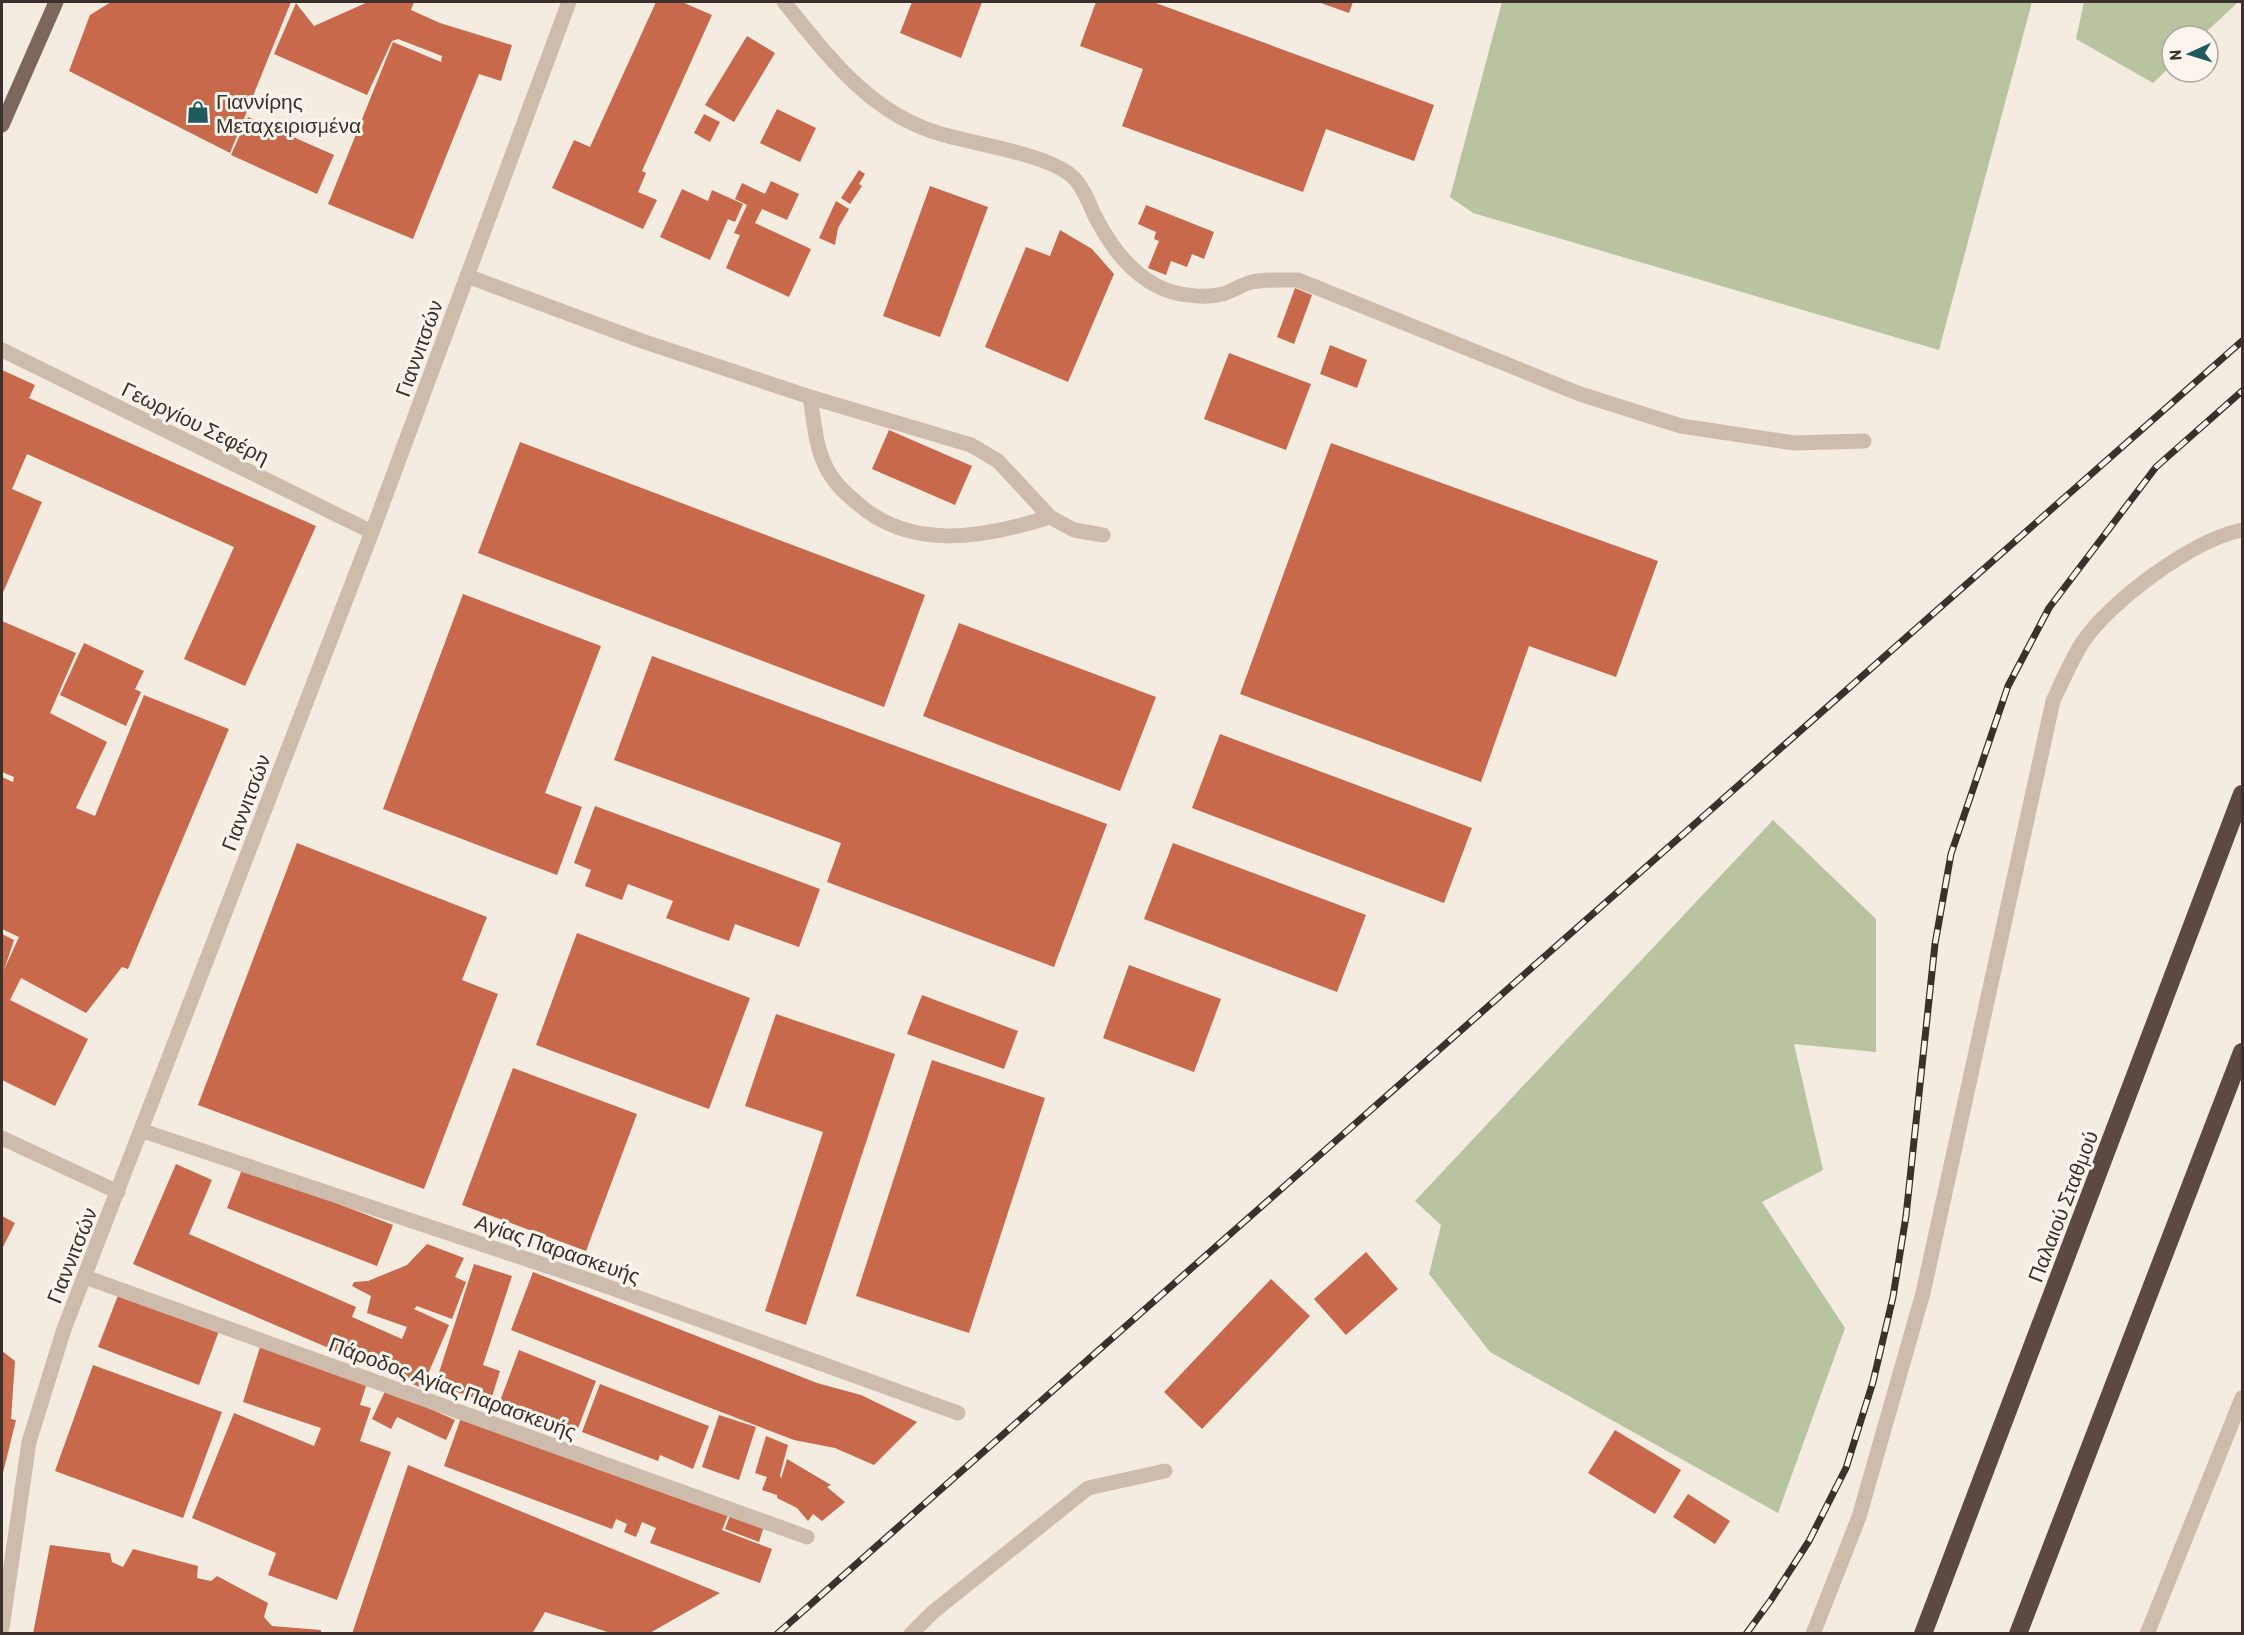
<svg xmlns="http://www.w3.org/2000/svg" width="2244" height="1635" font-family="Barlow,sans-serif">
	<style>
		.green { fill: #b8c4a0 }
		.building { fill: #c8694b }
		.lines { fill: none; stroke-linecap: round; stroke-linejoin: round }
		.minor { stroke: #cdbbac; stroke-width: 15 }
		.major { stroke: #7d675c; stroke-width: 15 }
		.highway { stroke: #5c4a42; stroke-width: 18 }
		.rail-casing { stroke: #3b302b; stroke-width: 7 }
		.rail { stroke: #fbf5ee; stroke-width: 4.5; stroke-dasharray: 14; stroke-linecap: butt }
		.labels { text-anchor: middle; dominant-baseline: central; stroke-width: 6; stroke-linejoin: round; paint-order: stroke }
		.poi-label { font-size: 21px; fill: #3b302b; stroke: #fbf5ee; text-anchor: start }
		.street-label { font-size: 21px; fill: #3b302b; stroke: #fbf5ee }
	</style>
	<rect width="100%" height="100%" fill="#f4ebe1"/>
	<g class="green">
		<path d="M1502 2H2032L1939 350 1473 213 1450 197Z"/>
		<path d="M2084 2H2238L2202 36H2172V65L2153 83 2076 39Z"/>
		<path d="M1773 820 1876 919V1052L1794 1044 1823 1170 1762 1202 1845 1328 1778 1513 1490 1352 1429 1274 1441 1225 1415 1201Z"/>
	</g>
	<g class="building">
		<path d="M111 2H291L230 153 69 71 90 15Z"/>
		<path d="M368 2H414L411 10 440 23 512 45 501 81 479 74 413 239 328 204 393 42 441 62 442 56 398 39 392 41 367 95 274 54 296 3 314 26Z"/>
		<path d="M656 2H682L712 15 642 171 646 173 638 192 657 200 643 229 552 188 574 140 590 147Z"/>
		<path d="M912 2H982L961 58 900 33Z"/>
		<path d="M1096 2H1153L1434 105 1414 161 1326 129 1303 192 1122 126 1143 69 1080 46Z"/>
		<path d="M1318 2H1353L1349 13Z"/>
		<path d="M747 36 775 53 734 122 705 105Z"/>
		<path d="M777 109 816 128 800 162 760 143Z"/>
		<path d="M704 114 720 122 710 142 694 133Z"/>
		<path d="M248 117 334 155 317 194 231 155Z"/>
		<path d="M859 170 865 174 859 184 862 186 850 204 841 198Z"/>
		<path d="M771 181 799 194 787 220 762 209 755 223 811 249 789 297 726 268 740 235 734 233 747 205 735 199 742 183 765 194Z"/>
		<path d="M930 186 988 207 940 337 883 316Z"/>
		<path d="M682 189 708 201 712 190 743 204 735 222 728 219 710 260 660 237Z"/>
		<path d="M836 201 849 209 838 228 835 245 819 238Z"/>
		<path d="M1146 205 1214 232 1204 259 1192 254 1187 267 1171 261 1166 275 1148 268 1159 241 1154 239 1156 232 1138 224Z"/>
		<path d="M1060 230 1092 249 1114 274 1068 382 985 347 1026 247 1050 256Z"/>
		<path d="M1295 288 1312 295 1294 344 1277 337Z"/>
		<path d="M1330 345 1367 360 1357 388 1320 374Z"/>
		<path d="M1229 353 1311 384 1286 450 1204 419Z"/>
		<path d="M2 370 35 385 29 398 316 526 245 686 184 659 234 547 27 454 12 489 42 502 2 595Z"/>
		<path d="M889 430 972 466 955 505 872 469Z"/>
		<path d="M520 442 925 595 884 707 478 553Z"/>
		<path d="M1331 443 1658 561 1616 677 1529 646 1481 782 1240 694Z"/>
		<path d="M463 594 601 646 545 793 582 807 557 875 383 809Z"/>
		<path d="M2 621 76 653 50 713 107 742 76 808 95 816 144 695 229 729 128 969 122 967 86 1013 21 978 10 1000 88 1039 55 1106 2 1080V934L14 940 4 970 19 937 2 929V777L13 782 14 777 2 772Z"/>
		<path d="M959 623 1156 697 1120 791 923 716Z"/>
		<path d="M84 643 144 671 135 689 141 692 126 726 60 695Z"/>
		<path d="M652 656 1107 824 1054 967 827 882 841 843 614 760Z"/>
		<path d="M1220 734 1472 828 1444 903 1192 808Z"/>
		<path d="M595 806 820 889 799 947 735 924 729 941 666 918 673 901 628 884 622 900 585 886 591 870 574 863Z"/>
		<path d="M297 843 487 917 462 980 498 994 424 1189 198 1105Z"/>
		<path d="M1173 843 1366 915 1337 992 1144 919Z"/>
		<path d="M577 933 750 998 709 1109 536 1045Z"/>
		<path d="M1129 965 1221 999 1194 1072 1103 1038Z"/>
		<path d="M922 995 1018 1031 1004 1069 907 1034Z"/>
		<path d="M776 1014 895 1054 806 1325 765 1311 823 1132 745 1106Z"/>
		<path d="M932 1060 1045 1098 969 1333 856 1296Z"/>
		<path d="M513 1068 637 1114 586 1251 462 1205Z"/>
		<path d="M176 1164 212 1180 189 1234 356 1307 352 1317 402 1339 407 1327 367 1313 371 1296 352 1286 354 1282 368 1281 407 1265 427 1244 464 1258 455 1277 466 1282 452 1319 417 1306 414 1309 449 1325 422 1388 133 1264Z"/>
		<path d="M243 1167 393 1225 377 1266 227 1208Z"/>
		<path d="M2 1216 15 1223 2 1249Z"/>
		<path d="M1366 1252 1398 1289 1346 1335 1314 1299Z"/>
		<path d="M474 1264 512 1276 483 1365 500 1371 490 1403 435 1385Z"/>
		<path d="M533 1272 817 1383 861 1395 917 1422 874 1465 835 1448 794 1440 677 1395 511 1330Z"/>
		<path d="M1271 1279 1310 1316 1202 1429 1164 1392Z"/>
		<path d="M119 1293 219 1331 199 1385 98 1347Z"/>
		<path d="M260 1347 367 1383 360 1405 371 1408 360 1441 391 1452 337 1600 268 1575 276 1553 192 1518 234 1413 314 1446 321 1428 243 1402Z"/>
		<path d="M519 1350 596 1381 577 1431 500 1401Z"/>
		<path d="M2 1351 15 1361 11 1419 16 1420 2 1477Z"/>
		<path d="M93 1365 222 1412 183 1518 55 1471Z"/>
		<path d="M600 1384 709 1426 693 1469 660 1455 658 1461 582 1432Z"/>
		<path d="M386 1389 455 1420 446 1440 397 1417 391 1429 372 1419Z"/>
		<path d="M462 1415 728 1515 722 1530 772 1549 760 1583 650 1543 656 1528 642 1522 636 1537 624 1532 627 1524 616 1519 612 1529 444 1466Z"/>
		<path d="M719 1415 756 1427 739 1480 702 1467Z"/>
		<path d="M1615 1430 1681 1470 1655 1514 1588 1473Z"/>
		<path d="M766 1436 788 1445 780 1475 781 1479 787 1459 831 1485 827 1487 845 1502 822 1521 813 1514 808 1521 797 1508 777 1498V1495L762 1490 767 1477 755 1473Z"/>
		<path d="M408 1465 720 1593 648 1634H614L545 1612 532 1634H352Z"/>
		<path d="M1688 1494 1730 1521 1715 1544 1673 1517Z"/>
		<path d="M731 1513 764 1526 759 1542 725 1529Z"/>
		<path d="M50 1545 110 1553 112 1562 123 1567 133 1549 198 1566 197 1578 211 1581 217 1576 268 1603 264 1617 272 1626 321 1630V1634H33Z"/>
	</g>
	<g class="lines">
		<g class="minor">
			<path d="M784 2C828 56 870 114 941 134 975 144 1040 153 1068 173 1081 182 1088 200 1094 214 1110 246 1134 279 1169 291 1184 296 1207 298 1223 294 1233 291 1242 284 1252 282 1268 279 1283 280 1298 280L1580 394 1681 426 1794 443 1864 441"/>
			<path d="M467 276 642 341 810 397 971 445 998 461 1050 517 1074 530 1103 535"/>
			<path d="M2 350 372 532"/>
			<path d="M810 397C814 420 815 444 825 465 832 481 844 492 857 503 912 552 986 537 1050 517"/>
			<path d="M143 1131 592 1281 958 1413"/>
			<path d="M2 1138 118 1192"/>
			<path d="M85 1277 807 1537"/>
			<path d="M2 1628 29 1442 64 1329 372 532 569 2"/>
			<path d="M911 1634 933 1612 1088 1488 1165 1471"/>
			<path d="M1813 1634 1859 1517 1923 1293 2053 701C2062 682 2071 661 2082 643 2111 600 2193 540 2242 530"/>
			<path d="M2147 1634 2242 1398"/>
		</g>
		<path class="major" d="M2 125 56 2"/>
		<g class="highway">
			<path d="M1923 1634 2242 794"/>
			<path d="M2018 1634 2242 1052"/>
		</g>
		<g class="rail-casing">
			<g id="rail">
				<path d="M777 1634 2242 341"/>
				<path d="M1746 1634 1771 1600 1809 1541 1846 1468 1873 1382 1893 1297 1906 1216 1935 944 1951 854 2008 686 2049 608 2156 467 2242 391"/>
			</g>
		</g>
		<use href="#rail" class="rail"/>
	</g>
	<defs>
		<g id="shop-bare" transform="scale(1.8)"><path d="M-5-2.5h2.3a2.7 3.5 0 0 1 5.4 0H5L5.5 6h-11ZM-1.5-2.5h3a1.5 2.3 0 0 0-3 0Z" fill="#1f5a5e" stroke="#fbf5ee" stroke-width="2.5" paint-order="stroke"/></g>
	</defs>
	<g fill-rule="evenodd">
		<use href="#shop-bare" x="198" y="112"/>
	</g>
	<g class="labels">
		<g class="poi-label">
			<text x="216" y="100">Γιαννίρης<tspan x="216" dy="24">Μεταχειρισμένα</tspan></text>
		</g>
		<g class="street-label">
			<text transform="translate(418 348) rotate(-70)">Γιαννιτσών</text>
			<text transform="translate(196 422) rotate(26)">Γεωργίου Σεφέρη</text>
			<text transform="translate(245 802) rotate(-69)">Γιαννιτσών</text>
			<text transform="translate(2062 1206) rotate(-69)">Παλαιού Σταθμού</text>
			<text transform="translate(558 1248) rotate(19)">Αγίας Παρασκευής</text>
			<text transform="translate(71 1255) rotate(-68)">Γιαννιτσών</text>
			<text transform="translate(453 1387) rotate(20)">Πάροδος Αγίας Παρασκευής</text>
		</g>
	</g>
	<rect width="2244" height="1635" fill="none" stroke="#3b302b" stroke-width="6"/>
	<g transform="translate(2190 54) rotate(266)"><circle r="28" fill="#fbf5ee" stroke="#aea6a0" stroke-width="1.5"/>
	<path d="M0-4.5L10 22L0 15L-10 22Z" fill="#1f5a5e"/>
	<text y="-9" font-size="16" font-weight="bold" text-anchor="middle" fill="#3b302b">N</text>
	</g>
</svg>
